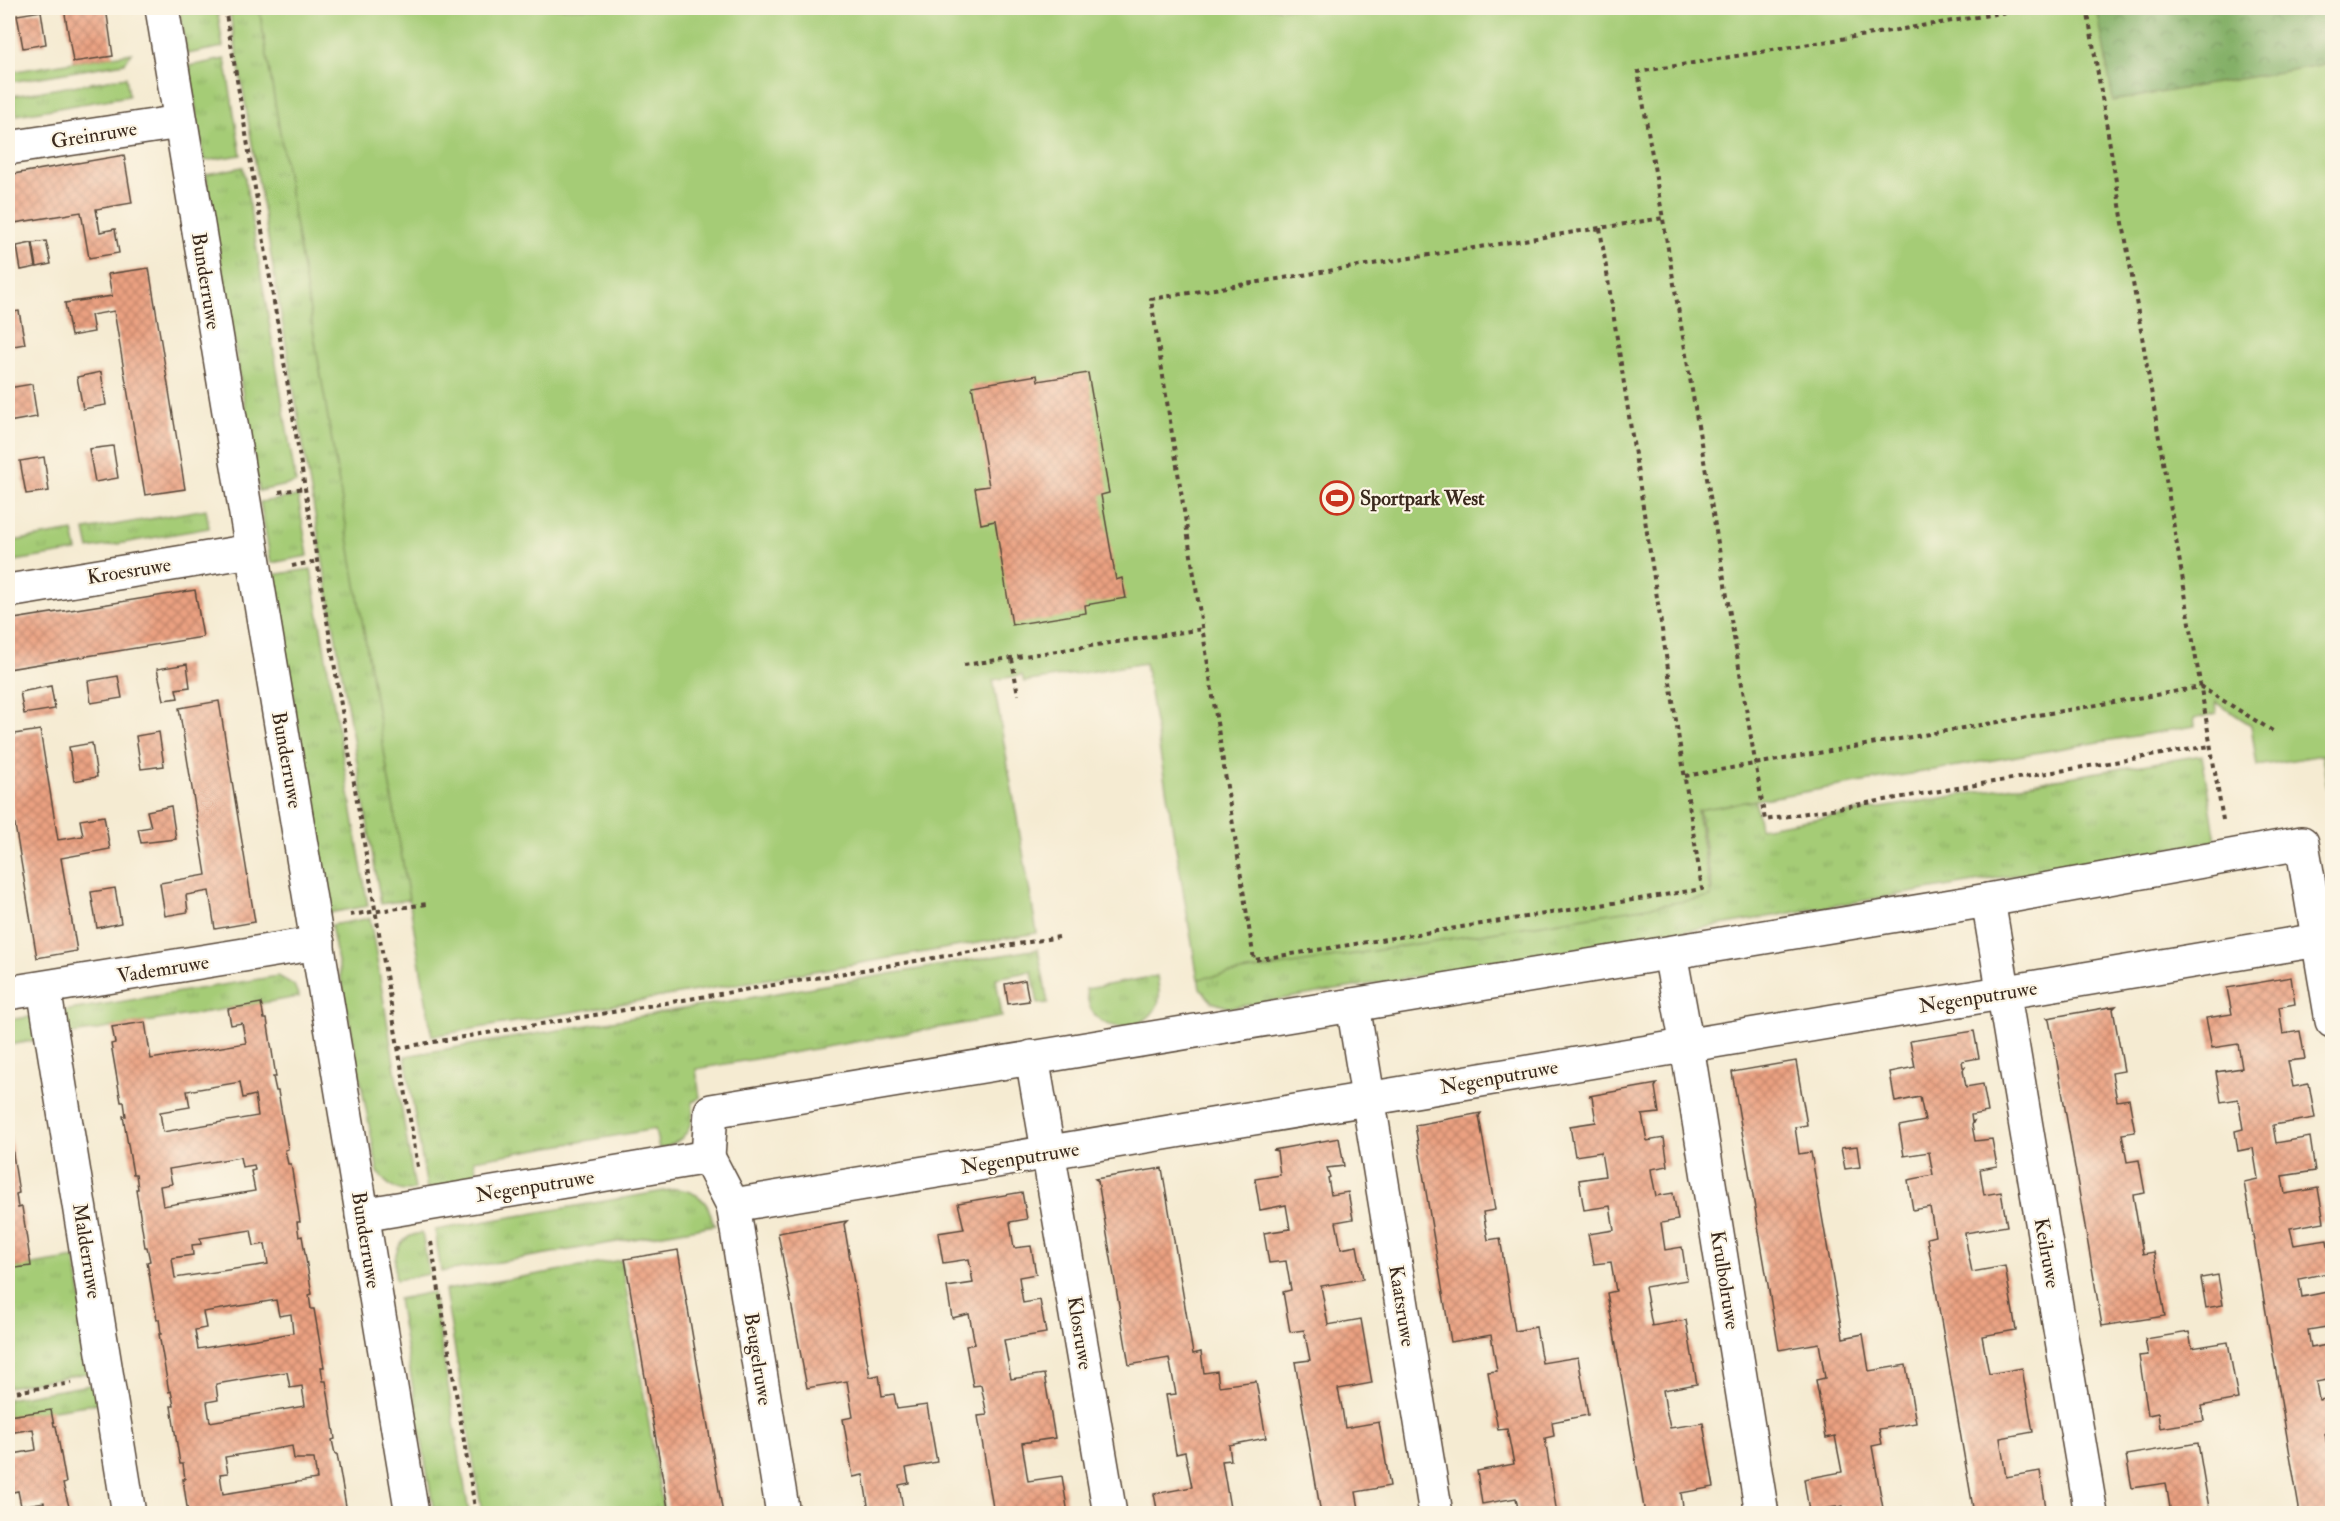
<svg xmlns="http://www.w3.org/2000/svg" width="2340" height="1521" font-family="'IM FELL Double Pica',serif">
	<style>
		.grass { fill: url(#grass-tufts); stroke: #707b4a; stroke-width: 1.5 }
		.forest { fill: url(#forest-crowns); stroke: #606d42; stroke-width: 1.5 }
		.garden { fill: #a5cc76; stroke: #707b4a; stroke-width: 1.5 }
		.building { fill: url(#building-cross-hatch); fill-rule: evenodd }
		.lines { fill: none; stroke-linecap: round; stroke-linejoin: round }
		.minor-casing { stroke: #574739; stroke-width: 36 }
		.path { stroke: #574739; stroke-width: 4; stroke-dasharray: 4.5 4.5; stroke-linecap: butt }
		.minor { stroke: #fff; stroke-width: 33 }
		.labels { text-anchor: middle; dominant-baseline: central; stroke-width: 4.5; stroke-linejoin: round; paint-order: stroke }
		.street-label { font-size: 20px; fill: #3b2a1e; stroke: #fcf5e5 }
		.poi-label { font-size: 20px; font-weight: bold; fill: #3b2a1e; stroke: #fcf5e5; text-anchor: start }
	</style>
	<defs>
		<pattern id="grass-tufts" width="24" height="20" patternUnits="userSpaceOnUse" patternTransform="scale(1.5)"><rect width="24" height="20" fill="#a5cc76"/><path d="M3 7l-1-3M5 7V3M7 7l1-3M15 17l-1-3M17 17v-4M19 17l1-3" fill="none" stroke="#8faf66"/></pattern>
		<pattern id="forest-crowns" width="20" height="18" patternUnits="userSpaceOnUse" patternTransform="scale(1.5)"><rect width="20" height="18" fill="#84b067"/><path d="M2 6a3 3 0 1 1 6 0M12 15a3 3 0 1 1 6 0" fill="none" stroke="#6d8f54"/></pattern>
		<pattern id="building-cross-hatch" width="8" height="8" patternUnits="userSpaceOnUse" patternTransform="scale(1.5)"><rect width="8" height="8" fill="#eba181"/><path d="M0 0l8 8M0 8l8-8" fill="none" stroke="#c08369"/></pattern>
	</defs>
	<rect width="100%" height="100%" fill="#fcf5e5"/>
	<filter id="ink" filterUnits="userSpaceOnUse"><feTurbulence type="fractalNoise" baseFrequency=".0167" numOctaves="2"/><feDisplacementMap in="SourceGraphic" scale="12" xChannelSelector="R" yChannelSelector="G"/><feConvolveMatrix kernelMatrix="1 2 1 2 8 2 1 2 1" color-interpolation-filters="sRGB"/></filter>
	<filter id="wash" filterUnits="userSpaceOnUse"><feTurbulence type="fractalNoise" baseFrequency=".008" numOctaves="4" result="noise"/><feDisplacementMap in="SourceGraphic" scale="24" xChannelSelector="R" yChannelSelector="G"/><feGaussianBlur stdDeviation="1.35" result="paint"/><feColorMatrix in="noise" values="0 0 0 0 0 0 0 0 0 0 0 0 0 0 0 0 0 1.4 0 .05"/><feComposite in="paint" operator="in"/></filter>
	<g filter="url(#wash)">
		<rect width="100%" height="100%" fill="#f5ebd2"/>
		<g class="grass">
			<path d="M179 8H217L223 47 187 54Z"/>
			<path d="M229 8H272L427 897 381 904Z"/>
			<path d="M132 53 124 63 11 82 9 72Z"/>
			<path d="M225 59 241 155 204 161 189 66Z"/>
			<path d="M126 77 129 96 17 115 12 96Z"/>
			<path d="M243 167 296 483 259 491 206 174Z"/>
			<path d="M298 496 308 556 271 563 260 502Z"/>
			<path d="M206 509 209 528 89 549 85 530Z"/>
			<path d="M73 531 77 551 8 562V542Z"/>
			<path d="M311 569 368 906 329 913 272 575Z"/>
			<path d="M2202 755 2216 841 1230 1008 1212 1002 1200 988 1169 801 1253 963 1712 890 1694 780 1750 770 1760 828Z"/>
			<path d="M370 918 415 1190C399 1194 386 1185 378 1172L331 925Z"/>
			<path d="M1038 949 1048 1003 1038 1004 1032 971 996 978 1002 1017 696 1069 700 1098 692 1102C696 1127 684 1143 659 1149L655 1129 474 1160 478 1180 427 1189 405 1056Z"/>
			<path d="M278 976 294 985 299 997 67 1035 63 1011Z"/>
			<path d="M1157 976C1158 984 1160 992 1159 1000 1152 1029 1107 1037 1092 1011 1088 1005 1087 996 1086 989Z"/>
			<path d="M36 1016 39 1040 8 1045V1020Z"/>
			<path d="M676 1189C691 1190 705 1197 710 1212 712 1218 711 1221 715 1225L441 1272 435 1230Z"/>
			<path d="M422 1233 429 1274 396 1280C392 1258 396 1236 422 1233Z"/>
			<path d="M75 1258 93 1372 8 1387V1269Z"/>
			<path d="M621 1260 664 1513H482L445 1290Z"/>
			<path d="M433 1292 434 1301 469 1513H434L398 1299Z"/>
			<path d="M95 1384 98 1403 8 1417V1399Z"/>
		</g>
		<path class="forest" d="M2097 8H2332V63L2112 101Z"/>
		<path class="garden" d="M259 8H2097L2113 101 2332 63V818L2322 755 2257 766 2251 725 2216 702 2217 713 2194 719 2195 726 1697 810 1711 897 1198 979 1145 663 1024 682 1022 675 993 680 1037 933 432 1036Z"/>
		<g id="blocks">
			<g class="building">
				<path d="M64 8H106L113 56 73 62Z"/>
				<path d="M41 11 46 44 23 48 17 15Z"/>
				<path d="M124 155 132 203 96 209 100 232 115 229 119 253 89 258 81 212 8 224V175Z"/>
				<path d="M46 241 51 264 37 267 33 243Z"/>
				<path d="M32 243 36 267 21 270 17 246Z"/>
				<path d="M149 268 185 489 145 495 114 311 91 315 94 332 71 336 65 303 112 296 108 274Z"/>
				<path d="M19 311 25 344 8 347V313Z"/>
				<path d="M101 372 106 405 83 409 77 377Z"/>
				<path d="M1088 373 1109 493 1101 495 1116 580 1122 578 1126 598 1085 605 1086 613 1012 625 995 521 981 524 975 488 989 486 972 386 1037 375 1038 381Z"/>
				<path d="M32 384 37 417 8 422V405L11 404 8 388Z"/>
				<path d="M113 446 118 478 95 482 89 449Z"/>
				<path d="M44 457 49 491 26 494 20 461Z"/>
				<path d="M195 590 203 637 8 669V620Z"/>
				<path d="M187 664 190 687 176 689 178 698 164 700 157 669Z"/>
				<path d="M118 676 122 698 91 703 88 681Z"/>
				<path d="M51 686 55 709 24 714 20 692Z"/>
				<path d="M219 701 255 922 215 929 209 891 186 895 188 912 165 916 160 883 206 875 179 708Z"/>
				<path d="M40 730 58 840 83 836 80 820 104 816 110 849 61 858 77 951 37 958 8 783V735Z"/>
				<path d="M159 732 164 766 141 769 136 736Z"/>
				<path d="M92 743 97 777 74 781 69 747Z"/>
				<path d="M171 806 176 839 141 843 138 829 151 827 147 811Z"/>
				<path d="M115 888 121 923 97 928 91 892Z"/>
				<path d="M2291 977 2295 1004 2279 1007 2283 1034 2300 1031 2305 1059 2288 1061 2293 1087 2309 1084 2315 1118 2273 1125 2276 1143 2310 1137 2315 1171 2282 1176 2285 1194 2318 1188 2324 1222 2290 1228 2294 1245 2327 1240 2332 1272 2299 1279 2302 1297 2332 1291V1326L2308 1330 2311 1348 2332 1344V1379L2316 1382 2319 1400 2332 1398V1432L2325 1433 2328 1451 2332 1450V1514H2300L2244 1182 2258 1179 2253 1148 2238 1151 2235 1131 2243 1129 2238 1099 2221 1102 2216 1072 2242 1068 2238 1044 2212 1048 2206 1018 2232 1014 2227 988Z"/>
				<path d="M1025 980 1029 1001 1008 1004 1005 984Z"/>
				<path d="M261 1003 264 1019H267L276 1077H273L276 1091H278L288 1149 285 1150 288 1164H291L300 1222H297L299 1237 302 1236 312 1294 309 1295 311 1309H314L324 1367H321L323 1381H326L335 1439 332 1440 335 1454H337L347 1512 344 1514H188L183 1479H185L183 1464H180L171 1406H174L171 1391 169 1392 159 1334H161L159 1319 157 1320 147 1262 150 1261 147 1247H145L136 1189H138L136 1174H133L123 1116H126L124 1102H121L111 1044 115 1043 112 1027 145 1022 151 1059 246 1043 242 1023 231 1025 228 1009ZM240 1082 243 1098 255 1095 258 1116 163 1132 160 1112 190 1107 187 1091ZM240 1157 242 1167 254 1165 255 1170 251 1171 255 1191 163 1206 160 1186 172 1184 169 1169ZM251 1230 254 1246 265 1244 268 1264 175 1278 172 1258 193 1255 192 1245 201 1244 200 1238ZM276 1300 279 1316 291 1314 293 1333 198 1349 195 1330 206 1328 203 1312ZM287 1372 290 1388 302 1386 305 1406 210 1422 207 1402 218 1400 216 1384ZM292 1446 294 1459H314L317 1479 223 1494 220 1474 228 1473 225 1457Z"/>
				<path d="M2116 1006 2113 1009 2124 1071 2112 1073 2117 1101 2129 1099 2135 1132 2122 1134 2127 1162 2139 1160 2145 1193 2133 1195 2143 1254 2154 1252 2165 1316 2102 1326 2055 1050 2049 1020 2047 1018Z"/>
				<path d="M1974 1031 1979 1058 1962 1061 1963 1067H1965L1963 1070 1966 1087 1983 1084 1988 1112 1971 1115 1972 1122 1974 1121 1972 1125 1975 1141 1992 1139 1997 1166 1980 1169 1984 1195 2001 1192 2007 1226 1965 1233 1968 1252 1972 1272 2005 1266 2016 1330 1982 1336 1989 1374 2022 1368 2033 1432 2000 1438 2006 1477 2040 1471 2047 1514H1974L1927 1238 1935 1236 1930 1207 1913 1210 1908 1180 1933 1175 1929 1152 1904 1156 1899 1126 1925 1121 1920 1097 1895 1102 1890 1072 1915 1067 1910 1041Z"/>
				<path d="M1796 1061 1807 1125 1795 1127 1799 1154 1811 1152 1843 1338 1863 1334 1869 1371 1906 1365 1916 1423 1879 1429 1882 1444 1872 1446 1884 1514H1845L1843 1506 1809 1511 1804 1479 1842 1472 1835 1436 1826 1438 1816 1380 1825 1378 1819 1343 1779 1350 1732 1072Z"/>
				<path d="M1657 1084 1655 1087 1659 1113 1642 1115 1647 1141 1664 1138 1668 1166 1651 1169 1652 1176 1656 1196 1673 1193 1678 1220 1661 1223 1662 1229 1665 1250 1682 1247 1687 1280 1645 1287 1652 1326 1686 1320 1697 1384 1663 1390 1666 1409 1670 1428 1703 1423 1714 1487 1681 1493 1684 1514H1645L1607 1293 1616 1291 1611 1262 1594 1264 1588 1234 1614 1230 1610 1206 1584 1210 1579 1180 1605 1176 1601 1152 1575 1156 1570 1126 1596 1122 1592 1097 1589 1096Z"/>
				<path d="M1481 1113 1479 1116 1495 1210 1483 1212 1488 1240 1500 1238 1515 1331 1536 1327 1542 1363 1578 1357 1588 1415 1552 1422 1554 1436 1545 1438 1557 1514H1519L1516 1498 1482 1504 1477 1471 1514 1464 1507 1429 1498 1430 1488 1372 1497 1371 1491 1335 1451 1342 1415 1125Z"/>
				<path d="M8 1135H10L19 1193 16 1194 18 1208 22 1207 31 1266 8 1269Z"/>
				<path d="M1339 1138 1344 1166 1327 1168 1330 1177 1328 1178 1331 1195 1348 1192 1353 1219 1336 1222 1338 1232 1341 1249 1357 1246 1363 1279 1321 1286 1328 1325 1361 1319 1372 1383 1338 1389 1342 1408 1345 1428 1379 1422 1390 1486 1356 1492 1360 1514H1321L1295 1362 1310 1360 1304 1330 1290 1332 1283 1292 1291 1290 1286 1261 1269 1263 1264 1233 1290 1229 1286 1205 1260 1210 1255 1179 1280 1175 1277 1151 1273 1150Z"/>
				<path d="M1857 1146 1860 1167 1845 1169 1841 1148Z"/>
				<path d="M1162 1168 1193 1354 1201 1352 1204 1373 1217 1371 1219 1386 1256 1381 1266 1438 1229 1445 1231 1460 1222 1461 1231 1514H1158L1154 1494 1192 1487 1185 1452 1176 1454 1166 1395 1176 1394 1169 1358 1129 1365 1098 1181 1095 1179Z"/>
				<path d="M1022 1192 1027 1219 1010 1222 1014 1248 1031 1246 1036 1274 1019 1277 1023 1303 1040 1300 1046 1333 1004 1340 1011 1379 1044 1374 1055 1438 1022 1443 1028 1481 1062 1476 1068 1514H994L978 1416 987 1415 981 1385 973 1386 966 1346 975 1344 969 1314 952 1318 947 1287 973 1283 969 1259 943 1263 938 1233 964 1229 958 1203Z"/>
				<path d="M847 1221 844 1224 870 1377 879 1375 882 1396 894 1394 897 1409 927 1405 937 1462 906 1468 909 1483 899 1485 904 1514H862L869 1511 863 1475 853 1477 843 1419 853 1417 847 1381 807 1388 778 1233Z"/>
				<path d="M678 1250 698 1368 723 1514H669L645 1377 625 1259Z"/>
				<path d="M2218 1275 2223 1305 2206 1308 2201 1278Z"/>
				<path d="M2189 1332 2192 1348 2228 1342 2238 1399 2201 1406 2204 1421 2160 1428 2158 1413 2148 1415 2139 1356 2148 1355 2145 1339Z"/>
				<path d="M51 1410 54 1426H56L66 1483 63 1484 71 1514H46L44 1502 21 1506 18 1491 8 1493V1455L36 1450 33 1429 8 1433V1416Z"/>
				<path d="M2198 1443 2210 1514H2171L2166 1483 2132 1488 2126 1455Z"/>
			</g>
		</g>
	</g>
	<g filter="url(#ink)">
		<use href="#blocks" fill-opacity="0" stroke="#574739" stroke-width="1.5"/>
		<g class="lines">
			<g class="minor-casing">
				<g id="minor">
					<path d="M162 8 412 1514"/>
					<path d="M8 148 180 122"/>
					<path d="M8 591 251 551"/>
					<path d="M1988 900 2091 1514"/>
					<path d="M1670 953 1687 1046 1762 1514"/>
					<path d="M44 988 129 1514"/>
					<path d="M8 993 318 943"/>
					<path d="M1353 1005 1436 1514"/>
					<path d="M1032 1057 1110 1514"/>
					<path d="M708 1157 711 1111 1988 900 2302 843 2332 1021"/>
					<path d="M733 1205 2318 940"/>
					<path d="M362 1215 708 1157 733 1205 783 1514"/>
				</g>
			</g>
			<g class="path">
				<path d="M225 8 418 1167"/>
				<path d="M2032 8 1638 72 1765 820 2210 746"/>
				<path d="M2087 8 2223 820"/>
				<path d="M1600 228 1702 889 1254 960 1151 299 1663 218"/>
				<path d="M279 492 305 488"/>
				<path d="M292 566 318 561"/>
				<path d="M1012 659 1018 695"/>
				<path d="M964 665 1203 629"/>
				<path d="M1685 776 2201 687 2276 733"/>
				<path d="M350 915 427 904"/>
				<path d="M398 1048 1059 937"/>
				<path d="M431 1242 476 1514"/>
				<path d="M8 1393 72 1383"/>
			</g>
			<use href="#minor" class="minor"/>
		</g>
	</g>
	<defs>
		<g id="stadium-ring" transform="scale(1.725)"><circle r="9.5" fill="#fcf5e5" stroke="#c8321e" stroke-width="1.5"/><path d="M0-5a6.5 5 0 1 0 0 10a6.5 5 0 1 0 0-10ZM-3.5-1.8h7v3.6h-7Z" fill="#c8321e"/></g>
	</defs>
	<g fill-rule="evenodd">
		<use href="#stadium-ring" x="1337" y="498"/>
	</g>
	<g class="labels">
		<g class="street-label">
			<text transform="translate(94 135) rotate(-9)">Greinruwe</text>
			<text transform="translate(206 281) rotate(81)">Bunderruwe</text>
			<text transform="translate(129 571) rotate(-9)">Kroesruwe</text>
			<text transform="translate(287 760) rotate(80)">Bunderruwe</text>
			<text transform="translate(163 969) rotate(-9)">Vademruwe</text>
			<text transform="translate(1978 997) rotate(-9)">Negenputruwe</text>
			<text transform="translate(1499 1077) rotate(-10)">Negenputruwe</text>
			<text transform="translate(1020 1158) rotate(-9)">Negenputruwe</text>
			<text transform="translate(535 1186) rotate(-9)">Negenputruwe</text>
			<text transform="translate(366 1240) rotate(81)">Bunderruwe</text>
			<text transform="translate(87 1251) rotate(81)">Malderruwe</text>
			<text transform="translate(2047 1253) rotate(80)">Keilruwe</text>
			<text transform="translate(1725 1280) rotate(81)">Krulbolruwe</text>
			<text transform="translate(1402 1306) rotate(81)">Kaatsruwe</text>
			<text transform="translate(1080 1333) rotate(81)">Klosruwe</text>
			<text transform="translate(758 1359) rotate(81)">Beugelruwe</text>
		</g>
		<g class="poi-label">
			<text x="1360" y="498">Sportpark West</text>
		</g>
	</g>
	<rect width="2340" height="1521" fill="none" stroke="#fcf5e5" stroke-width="30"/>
</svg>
